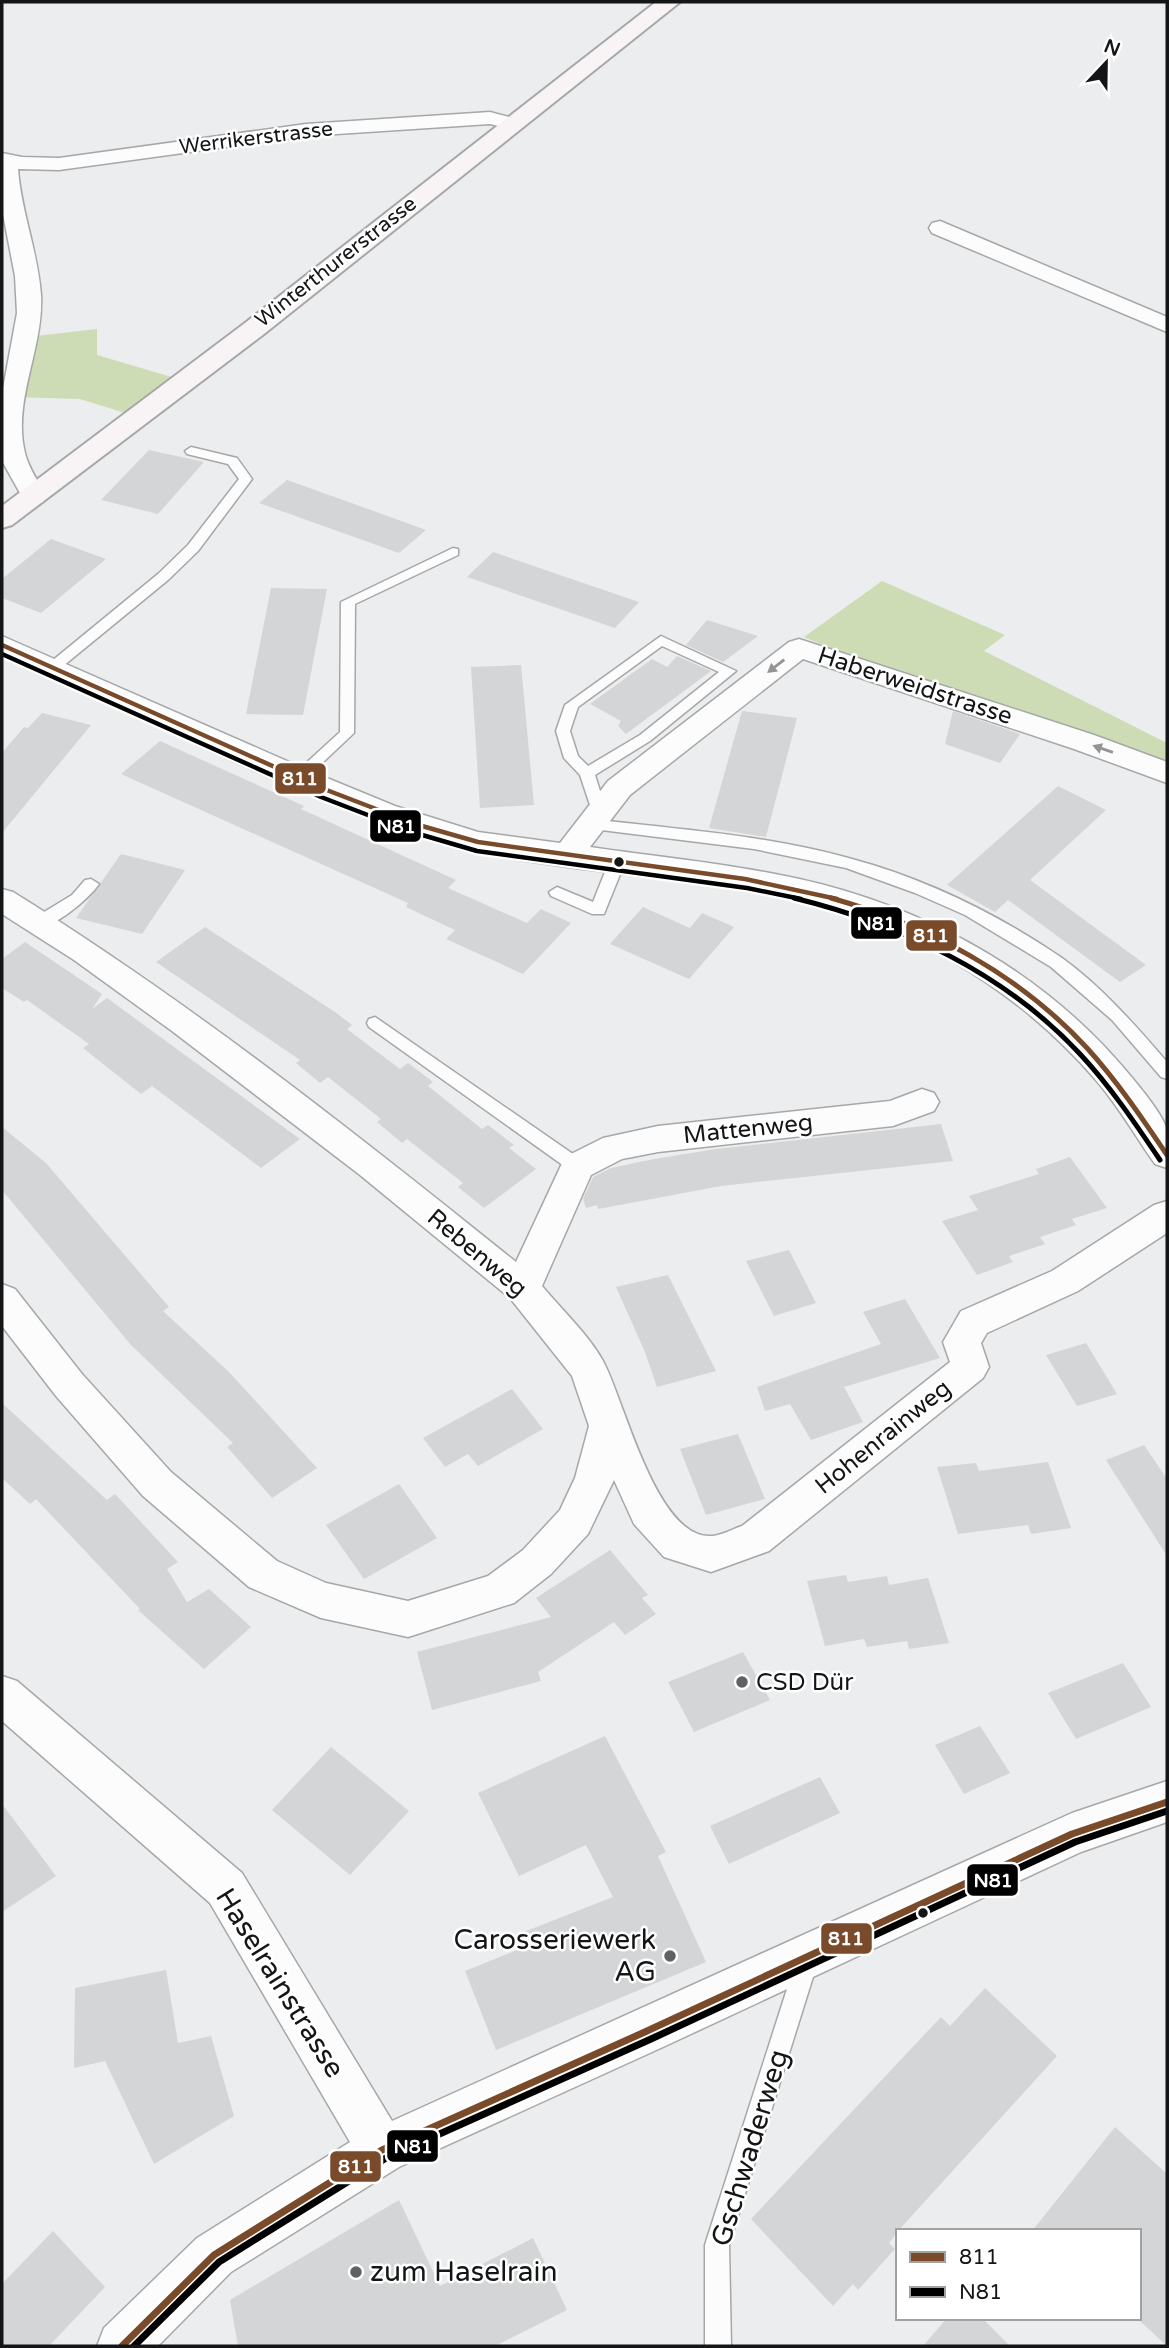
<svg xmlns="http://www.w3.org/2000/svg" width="1169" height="2348" font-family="'Varela Round',sans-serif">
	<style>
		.green { fill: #cddcb4 }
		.building { fill: #d4d5d6 }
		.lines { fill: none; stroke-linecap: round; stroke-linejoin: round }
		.service-casing { stroke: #a6a7a8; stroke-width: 3 }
		.minor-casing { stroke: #a6a7a8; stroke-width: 3 }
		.secondary-casing { stroke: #a6a7a8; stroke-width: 4 }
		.service { fill: #fcfcfc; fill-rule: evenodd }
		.minor { fill: #fcfcfc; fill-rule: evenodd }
		.secondary { fill: #f8f4f6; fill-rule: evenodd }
		.bus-1-far2-casing { stroke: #fff; stroke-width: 9 }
		.bus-1-far1-casing { stroke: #fff; stroke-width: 10 }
		.bus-1-casing { stroke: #fff; stroke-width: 12 }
		.bus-2-far2-casing { stroke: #fff; stroke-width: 9 }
		.bus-2-far1-casing { stroke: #fff; stroke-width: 10 }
		.bus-2-casing { stroke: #fff; stroke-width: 12 }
		.bus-1-far2 { stroke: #7a4b2a; stroke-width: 4.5 }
		.bus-1-far1 { stroke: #7a4b2a; stroke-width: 5 }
		.bus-1 { stroke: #7a4b2a; stroke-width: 7 }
		.bus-2-far2 { stroke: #000; stroke-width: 4.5 }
		.bus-2-far1 { stroke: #000; stroke-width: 5 }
		.bus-2 { stroke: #000; stroke-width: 7 }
		.oneway { fill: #949494 }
		.bus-dot { fill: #141516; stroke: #fff; stroke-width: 2.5 }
		.poi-dot { fill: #606162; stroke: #fff; stroke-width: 2.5 }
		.labels { text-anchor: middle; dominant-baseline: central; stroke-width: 5; stroke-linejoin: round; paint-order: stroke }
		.far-street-label { font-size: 21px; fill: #141516; stroke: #fff }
		.street-label { font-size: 24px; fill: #141516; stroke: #fff }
		.poi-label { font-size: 24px; fill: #141516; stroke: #fff; text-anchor: start }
		.near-poi-label { font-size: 28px; fill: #141516; stroke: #fff; text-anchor: end }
		.near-street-label { font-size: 28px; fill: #141516; stroke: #fff }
		.line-badge { stroke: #fff; stroke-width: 2.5 }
		.badge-label { font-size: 19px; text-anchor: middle; font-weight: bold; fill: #fff }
	</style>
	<rect width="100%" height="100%" fill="#ecedee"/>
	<g class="green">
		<path d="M97 329V355L185 381 141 418 80 399 14 397 28 337Z"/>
		<path d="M882 581 1005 635 984 651 1167 743V773L935 693 804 637Z"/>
	</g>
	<g class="building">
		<path d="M149 450 204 462 158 514 101 500Z"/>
		<path d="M287 480 357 505 426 530 399 553 259 503Z"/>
		<path d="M51 539 106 559 41 613 2 598V579Z"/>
		<path d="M493 552 639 602 615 628 467 577Z"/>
		<path d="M271 588 327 589 303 715 246 714Z"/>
		<path d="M707 620 758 636 723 662 686 645Z"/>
		<path d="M677 656 711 671 626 734 618 726 621 721 590 704 652 659 667 667Z"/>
		<path d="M521 665 534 805 480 808 471 667Z"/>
		<path d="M742 711 797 718 766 837 709 828Z"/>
		<path d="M953 711 1020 734 1000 763 945 744Z"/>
		<path d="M42 713 91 725 2 833V753L24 727 28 728Z"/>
		<path d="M160 741 304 806 301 809 456 880 448 888 527 923 541 909 571 923 523 974 446 939 455 930 406 907 408 903 121 774Z"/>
		<path d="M1058 786 1106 810 1030 880 1146 965 1120 982 1008 900 995 912 947 885Z"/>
		<path d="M121 854 185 870 142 934 76 918Z"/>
		<path d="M643 907 690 928 702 913 734 927 689 979 610 944Z"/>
		<path d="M205 927 335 1012 352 1025 347 1029 400 1069 408 1063 433 1082 428 1086 482 1129 488 1125 514 1145 509 1148 536 1169 484 1208 458 1187 463 1183 407 1139 402 1143 377 1122 381 1119 328 1077 320 1083 296 1063 300 1060 156 962Z"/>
		<path d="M25 942 102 994 92 1009 107 998 300 1139 261 1168 152 1086 141 1094 83 1048 89 1044 27 1000 24 1002 2 988V959Z"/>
		<path d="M941 1124 953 1161 721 1186 598 1209 597 1205 586 1208 583 1199 593 1177 611 1168 654 1159 716 1149Z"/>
		<path d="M2 1127 46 1163 169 1307 163 1311 229 1372 317 1468 272 1498 227 1447 233 1443 131 1345 2 1190Z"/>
		<path d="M1070 1157 1107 1208 1072 1219 1076 1225 1040 1237 1045 1244 1009 1256 1013 1262 977 1275 942 1221 978 1210 969 1196 1039 1174 1036 1169Z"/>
		<path d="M789 1250 816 1303 774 1316 746 1261Z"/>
		<path d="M668 1275 716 1371 657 1387 645 1352 616 1287Z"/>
		<path d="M905 1299 940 1358 844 1387 863 1422 811 1440 790 1404 765 1411 757 1387 881 1344 863 1312Z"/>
		<path d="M1086 1343 1117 1394 1077 1406 1046 1355Z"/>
		<path d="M512 1389 543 1429 478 1466 468 1454 445 1467 423 1438Z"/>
		<path d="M2 1403 107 1500 115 1494 178 1562 167 1569 187 1602 209 1589 251 1627 204 1669 138 1610 140 1609 36 1499 30 1504 2 1478Z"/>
		<path d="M738 1434 765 1499 706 1515 680 1449Z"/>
		<path d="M1144 1445 1167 1479V1556L1106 1460Z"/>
		<path d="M1048 1462 1071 1528 1031 1534 1028 1525 958 1534 937 1467 976 1463 979 1471Z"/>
		<path d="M399 1484 437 1538 364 1579 326 1525Z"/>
		<path d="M610 1550 648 1595 642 1598 656 1614 625 1635 614 1622 538 1672 541 1681 432 1710 417 1652 551 1617 536 1598Z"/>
		<path d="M846 1575 848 1582 887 1576 889 1585 928 1578 949 1643 909 1649 907 1641 867 1647 864 1639 825 1646 807 1581Z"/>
		<path d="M743 1652 770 1700 694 1732 668 1682Z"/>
		<path d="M1123 1663 1151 1707 1076 1739 1048 1693Z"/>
		<path d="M980 1726 1010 1773 964 1794 935 1745Z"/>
		<path d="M605 1736 666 1852 658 1856 706 1962 496 2050 465 1971 517 1950 511 1937 613 1897 586 1845 519 1876 478 1793Z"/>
		<path d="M331 1747 409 1811 350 1875 272 1810Z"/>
		<path d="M820 1777 840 1813 729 1864 710 1826Z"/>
		<path d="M2 1804 56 1876 2 1912Z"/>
		<path d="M166 1970 178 2043 211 2036 234 2116 154 2164 105 2061 74 2068 75 1988Z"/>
		<path d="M985 1988 1057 2056 898 2231 889 2243 895 2249 858 2290 853 2284 833 2306 751 2219 941 2017 950 2026Z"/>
		<path d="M1115 2127 1167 2174V2346L1139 2320V2231H1032Z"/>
		<path d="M399 2200 440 2286 533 2238 567 2310 495 2346H238L230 2300Z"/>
		<path d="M53 2231 105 2287 49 2346H2V2284Z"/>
		<path d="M947 2318H982L1010 2346H923Z"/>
	</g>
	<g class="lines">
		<g class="service-casing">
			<g id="service">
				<path d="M191 447 237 458 252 479 198 551 168 580 57 671H47V665L158 574 188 545 239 479 228 464 187 454 185 451Z"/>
				<path d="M453 548 458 549V555L355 604 354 733 303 781H293L291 778 293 775 340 732 341 602Z"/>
				<path d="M661 636 736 671 650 741 595 775 607 813 604 817H594L580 775 564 758 556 731 565 705ZM662 646 719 672 640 735 588 766 578 756 570 731 578 707Z"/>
				<path d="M590 819C677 829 767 835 852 859 926 879 999 915 1062 958 1102 987 1135 1025 1167 1062V1079L1161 1077 1112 1020 1051 967 965 915 915 893 846 868 754 849 585 828 582 824Z"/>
				<path d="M617 857 625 862 604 914H592L551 896 549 892 557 887 593 902 609 862Z"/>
				<path d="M91 879 99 884C89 899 49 933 31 928L29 924 31 920 72 895 85 880Z"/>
				<path d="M375 1017 583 1161 586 1166 583 1171H571L369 1027 367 1023 369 1019Z"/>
				<path d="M807 1950 815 1953 818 1961 729 2245 731 2346H705V2245L796 1961 799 1953Z"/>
			</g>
		</g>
		<g class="minor-casing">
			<g id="minor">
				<path d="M490 112 517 119 521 123 517 127 510 129 490 124 306 136 59 170 18 169C21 211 38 252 41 295 44 348 12 401 25 453 29 469 39 483 47 496L43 502 34 504 25 502 2 461V394L17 313 15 276 2 209V153L22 157 59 158 306 124Z"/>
				<path d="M940 221 1167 317V332L932 233 929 228 932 223Z"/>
				<path d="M2 636 305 769 395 806 478 832 560 843 608 781 789 642 799 639 1094 735 1167 762V783L1074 749 803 659 630 795 590 847C651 856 714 862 775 874 899 897 1016 954 1104 1046 1118 1061 1165 1113 1167 1131 1169 1143 1167 1156 1167 1168L1155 1164C1135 1136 1118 1105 1095 1079 1013 984 897 917 773 895 663 874 547 872 439 842 368 821 300 791 233 761 156 726 79 691 2 655Z"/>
				<path d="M2 889 13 892C190 1002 354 1132 516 1262L565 1157 603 1138 658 1126 890 1101 922 1089 934 1093 939 1102 934 1111 893 1126 658 1152 622 1159 591 1175 542 1286C562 1310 588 1334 603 1361 624 1399 656 1539 711 1536 720 1536 733 1529 742 1526L950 1362 943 1342 961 1311 1052 1271 1154 1205 1167 1201V1233L1078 1291 987 1333 981 1343 989 1367 983 1378 769 1551 711 1572 664 1557 634 1524 614 1480 588 1534 551 1574 514 1603 408 1637 321 1618 249 1587 143 1496 56 1396 2 1326V1284L15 1289 82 1374 171 1472 277 1561 326 1583 408 1601 488 1576 523 1550 560 1510 575 1478 589 1426 572 1376 510 1298 360 1175 172 1031 74 960 2 914Z"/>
				<path d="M2 1676 17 1681 242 1873 392 2121 1072 1813 1167 1781V1822L1081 1852 663 2047 399 2167 231 2272 158 2346H97L104 2328 197 2238 350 2142 210 1903 2 1721Z"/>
			</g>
		</g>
		<g class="secondary-casing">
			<path id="secondary" d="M656 2H680L264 334 12 525 2 528V506L245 323Z"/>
		</g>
		<use href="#service" class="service"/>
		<use href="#minor" class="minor"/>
		<use href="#secondary" class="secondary"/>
		<g class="bus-1-far2-casing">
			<path id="bus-1-far2" d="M2 645 324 789 415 824 478 842 745 879 837 899"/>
		</g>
		<g class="bus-1-far1-casing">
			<path id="bus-1-far1" d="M831 898C927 925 1019 974 1087 1048 1117 1081 1142 1118 1167 1155"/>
		</g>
		<g class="bus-1-casing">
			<path id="bus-1" d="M122 2346 214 2255 382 2150 647 2031 1072 1834 1167 1802"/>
		</g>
		<g class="bus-2-far2-casing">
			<path id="bus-2-far2" d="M2 654 321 797 412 832 477 851 747 888 801 899"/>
		</g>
		<g class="bus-2-far1-casing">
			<path id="bus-2-far1" d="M794 898C900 924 1005 973 1080 1054 1110 1086 1135 1123 1160 1160"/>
		</g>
		<g class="bus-2-casing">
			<path id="bus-2" d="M134 2346 219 2262 386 2158 651 2039 1075 1842 1167 1811"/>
		</g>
		<use href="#bus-1-far2" class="bus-1-far2"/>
		<use href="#bus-1-far1" class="bus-1-far1"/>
		<use href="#bus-1" class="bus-1"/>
		<use href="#bus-2-far2" class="bus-2-far2"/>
		<use href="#bus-2-far1" class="bus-2-far1"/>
		<use href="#bus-2" class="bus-2"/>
	</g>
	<defs><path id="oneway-solid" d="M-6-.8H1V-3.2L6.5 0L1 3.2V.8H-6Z" transform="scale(1.75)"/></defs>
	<g class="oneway">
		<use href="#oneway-solid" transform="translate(776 666) rotate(142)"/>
		<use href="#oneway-solid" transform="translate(1103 749) rotate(-161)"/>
	</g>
	<g class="bus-dot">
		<circle cx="619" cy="862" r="6"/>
		<circle cx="923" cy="1913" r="6"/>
	</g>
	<g class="poi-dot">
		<circle cx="742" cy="1682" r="7"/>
		<circle cx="670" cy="1956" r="7"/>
		<circle cx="356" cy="2272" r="7"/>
	</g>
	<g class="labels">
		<g class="far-street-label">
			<text transform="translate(256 138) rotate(-7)">Werrikerstrasse</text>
			<text transform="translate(336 262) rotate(-38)">Winterthurerstrasse</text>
		</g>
		<g class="street-label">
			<text transform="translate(915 686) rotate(18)">Haberweidstrasse</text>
			<text transform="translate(748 1129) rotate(-6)">Mattenweg</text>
			<text transform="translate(477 1253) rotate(40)">Rebenweg</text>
			<text transform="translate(883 1437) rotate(-39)">Hohenrainweg</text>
		</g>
		<g class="poi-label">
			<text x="756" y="1682">CSD Dür</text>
		</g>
		<g class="near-poi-label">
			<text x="656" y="1940">Carosseriewerk<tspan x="656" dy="32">AG</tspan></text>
			<text x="370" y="2272" text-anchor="start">zum Haselrain</text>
		</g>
		<g class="near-street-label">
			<text transform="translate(280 1983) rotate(58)">Haselrainstrasse</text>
			<text transform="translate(750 2148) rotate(-73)">Gschwaderweg</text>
		</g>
	</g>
	<g class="line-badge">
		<rect x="274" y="762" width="53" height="33" rx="7" fill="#7a4b2a"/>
		<rect x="369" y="809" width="53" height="34" rx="7" fill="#000"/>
		<rect x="850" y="906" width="53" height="34" rx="7" fill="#000"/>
		<rect x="905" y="919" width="53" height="33" rx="7" fill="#7a4b2a"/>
		<rect x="966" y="1863" width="53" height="34" rx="7" fill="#000"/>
		<rect x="820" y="1922" width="53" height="33" rx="7" fill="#7a4b2a"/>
		<rect x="386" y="2129" width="53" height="34" rx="7" fill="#000"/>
		<rect x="329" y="2150" width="53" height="33" rx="7" fill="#7a4b2a"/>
	</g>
	<g class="badge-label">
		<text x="300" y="785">811</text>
		<text x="396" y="833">N81</text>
		<text x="876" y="930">N81</text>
		<text x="931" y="942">811</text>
		<text x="993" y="1887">N81</text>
		<text x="846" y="1945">811</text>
		<text x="413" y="2153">N81</text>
		<text x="356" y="2173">811</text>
	</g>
	<rect width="1169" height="2348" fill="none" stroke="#141516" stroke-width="7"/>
	<rect x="896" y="2229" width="245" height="91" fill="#ffffff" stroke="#a1a1a2" stroke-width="2"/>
	<rect x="910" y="2252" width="35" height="10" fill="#7a4b2a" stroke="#a1a1a2" stroke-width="2"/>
	<text x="959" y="2264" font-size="21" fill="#141516">811</text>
	<rect x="910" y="2287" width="35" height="10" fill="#000000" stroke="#a1a1a2" stroke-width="2"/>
	<text x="959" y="2299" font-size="21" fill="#141516">N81</text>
	<g transform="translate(1106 63) rotate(22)" stroke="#ffffff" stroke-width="5" paint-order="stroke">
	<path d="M0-5L12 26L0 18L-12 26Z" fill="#141516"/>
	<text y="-10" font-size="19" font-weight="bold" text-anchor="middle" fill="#141516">N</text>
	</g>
</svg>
